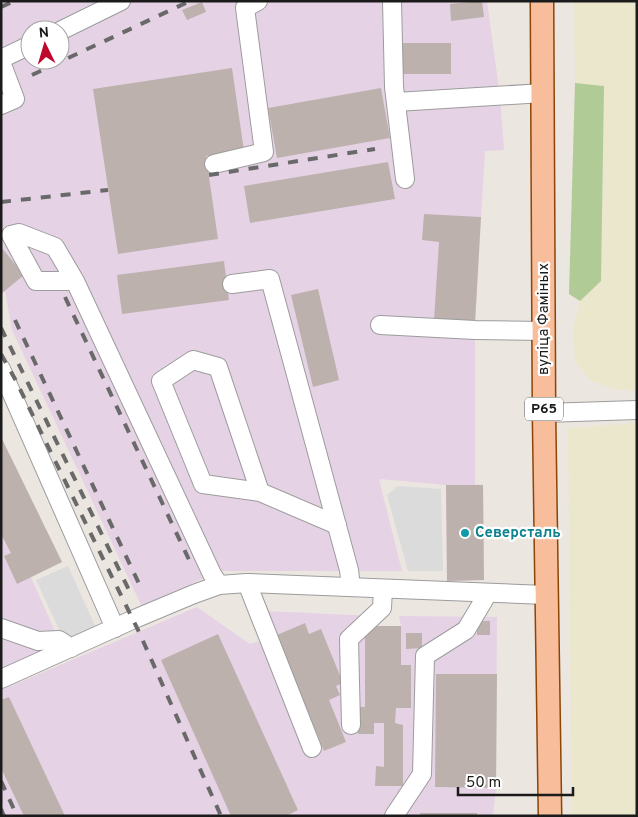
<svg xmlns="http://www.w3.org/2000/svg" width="638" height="817" font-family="Overpass,sans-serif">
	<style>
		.industrial { fill: #e5d3e5; fill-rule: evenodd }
		.farmland { fill: #ebe7cc }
		.forest { fill: #b0cb96 }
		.parking { fill: #dbdbdb }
		.building { fill: #bdb1ad }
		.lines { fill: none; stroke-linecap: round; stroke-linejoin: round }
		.minor-casing { stroke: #9c9c9c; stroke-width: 20 }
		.major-casing { stroke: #8d4505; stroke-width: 25 }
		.minor { stroke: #fff; stroke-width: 18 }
		.major { stroke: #f8bd9a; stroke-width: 22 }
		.rail { stroke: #696969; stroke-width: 4; stroke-dasharray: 10 10; stroke-linecap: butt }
		.culture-dot { fill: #0f9aa8; stroke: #fff; stroke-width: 2 }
		.labels { text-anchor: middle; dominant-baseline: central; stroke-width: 4.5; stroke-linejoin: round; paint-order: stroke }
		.shield { fill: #fff; stroke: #5f5f5f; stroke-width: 1 }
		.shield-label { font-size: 14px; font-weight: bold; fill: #1b1b1b }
		.street-label { font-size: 15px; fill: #1b1b1b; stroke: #fff }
		.culture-label { font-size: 15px; font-weight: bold; fill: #0d838f; stroke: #fff; text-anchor: start }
	</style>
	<rect width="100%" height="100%" fill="#ece6e1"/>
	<g class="industrial">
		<path d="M1 1H487L500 96 504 150 485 151 475 323V484L483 485 484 580 447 581 446 485 379 479 402 571H219L142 607 12 330 5 291 1 294ZM30 30H60V60H30Z"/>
		<path d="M1 437 62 562 31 577 61 645 1 671Z"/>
		<path d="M197 607 250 644 277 635 266 611 374 616V626H401L399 616 497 617 496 788 493 816H1V690Z"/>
	</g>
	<g class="farmland">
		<path d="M574 1H637V391L617 390 592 381 575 362 573 329 580 301 601 281 604 86 575 83Z"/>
		<path d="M637 423V816H572L568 428Z"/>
	</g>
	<path class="forest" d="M575 83 604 86 601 281 580 301 569 294Z"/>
	<g class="parking">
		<path d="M398 486 441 489 443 571H408L387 495Z"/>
		<path d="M68 566 96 628 65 642 36 580Z"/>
	</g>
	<g class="building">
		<path d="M479 1H482L484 17 451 21 450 4Z"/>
		<path d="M202 2 206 12 187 20 182 10Z"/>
		<rect x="402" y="43" width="49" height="31"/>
		<path d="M232 68 244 151 206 156 218 239 118 254 93 89Z"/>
		<path d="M381 88 390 138 277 158 268 108Z"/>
		<path d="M388 162 395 199 250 223 244 186Z"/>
		<path d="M424 214 481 217 475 323 434 320 439 242 422 240Z"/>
		<path d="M1 247 24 275 1 294Z"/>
		<path d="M224 261 229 300 122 314 117 275Z"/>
		<path d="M318 289 339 380 313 387 291 295Z"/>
		<path d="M1 437 62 562 17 584 4 556 11 553 1 534Z"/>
		<path d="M446 485H483L484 580 447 581Z"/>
		<rect x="477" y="621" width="13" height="14"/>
		<path d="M305 623 309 634 321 629 343 683 336 686 340 695 329 700 346 742 324 751 277 635Z"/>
		<path d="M365 626H401V665H411V708H396L395 723 403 725V786H375L376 766 384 767V723H374V734H358V707H365Z"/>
		<path d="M406 633H422V648L406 649Z"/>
		<path d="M218 634 298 810 286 816H231L161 660Z"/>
		<path d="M436 674H497L496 788 435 787Z"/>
		<path d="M9 697 65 816H24L1 768V700Z"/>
		<rect x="420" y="813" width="57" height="3"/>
	</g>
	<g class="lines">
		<g class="minor-casing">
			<g id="minor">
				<path d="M392 1 394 87 405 179"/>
				<path d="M60 31 121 1"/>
				<path d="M1 59 30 45"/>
				<path d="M1 62 15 99 1 105"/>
				<path d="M396 102 543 93"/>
				<path d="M214 164 264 152 245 8 258 1"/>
				<path d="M75 281H36L11 235 19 233 55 247 75 281 212 574 219 585"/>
				<path d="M232 284 270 279 349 570 351 587"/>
				<path d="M380 325 475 330 545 331"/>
				<path d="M1 369 115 628"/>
				<path d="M544 413 637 410"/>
				<path d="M260 492 203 484 161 381 193 360 218 367 260 492 337 525"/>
				<path d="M247 583 312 748"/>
				<path d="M1 628 38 641 59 640 71 648"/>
				<path d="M1 679 132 620 194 594 219 585 247 583 546 595"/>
				<path d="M351 725 349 639 382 608 383 589"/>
				<path d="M394 816 422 774 425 656 466 630 488 593"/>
			</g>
		</g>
		<g class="major-casing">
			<path id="major" d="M542 1 544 413 550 816"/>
		</g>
		<use href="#minor" class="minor"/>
		<use href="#major" class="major"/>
		<g class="rail">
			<path d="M1 7 14 1"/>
			<path d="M32 75 190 1"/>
			<path d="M209 175 375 149"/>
			<path d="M1 202 108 190"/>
			<path d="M65 297 191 564"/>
			<path d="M15 320 141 588"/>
			<path d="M1 328 129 590"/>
			<path d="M1 354 15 379 139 632 221 816"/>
			<path d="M1 781 17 816"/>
			<path d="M1 809 4 816"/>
		</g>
	</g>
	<circle class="culture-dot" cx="465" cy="533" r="5"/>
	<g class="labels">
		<rect class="shield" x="525" y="397.5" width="38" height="23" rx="4"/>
		<g class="shield-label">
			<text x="544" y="409">Р65</text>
		</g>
		<g class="street-label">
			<text transform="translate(544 319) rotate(-90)">вуліца Фаміных</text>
		</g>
		<g class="culture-label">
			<text x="475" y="533">Северсталь</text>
		</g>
	</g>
	<rect width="638" height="817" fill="none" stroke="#1b1b1b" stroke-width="5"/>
	<g transform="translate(45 45) rotate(355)"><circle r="24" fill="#ffffff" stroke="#a4a4a4"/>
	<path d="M0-4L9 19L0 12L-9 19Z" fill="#bf072b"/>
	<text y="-8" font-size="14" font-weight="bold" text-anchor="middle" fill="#1b1b1b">N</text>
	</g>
	<path d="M458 787v8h115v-8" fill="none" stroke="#1b1b1b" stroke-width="2.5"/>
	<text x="466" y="787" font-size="15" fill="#1b1b1b" stroke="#ffffff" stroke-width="4" paint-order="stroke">50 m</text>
</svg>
